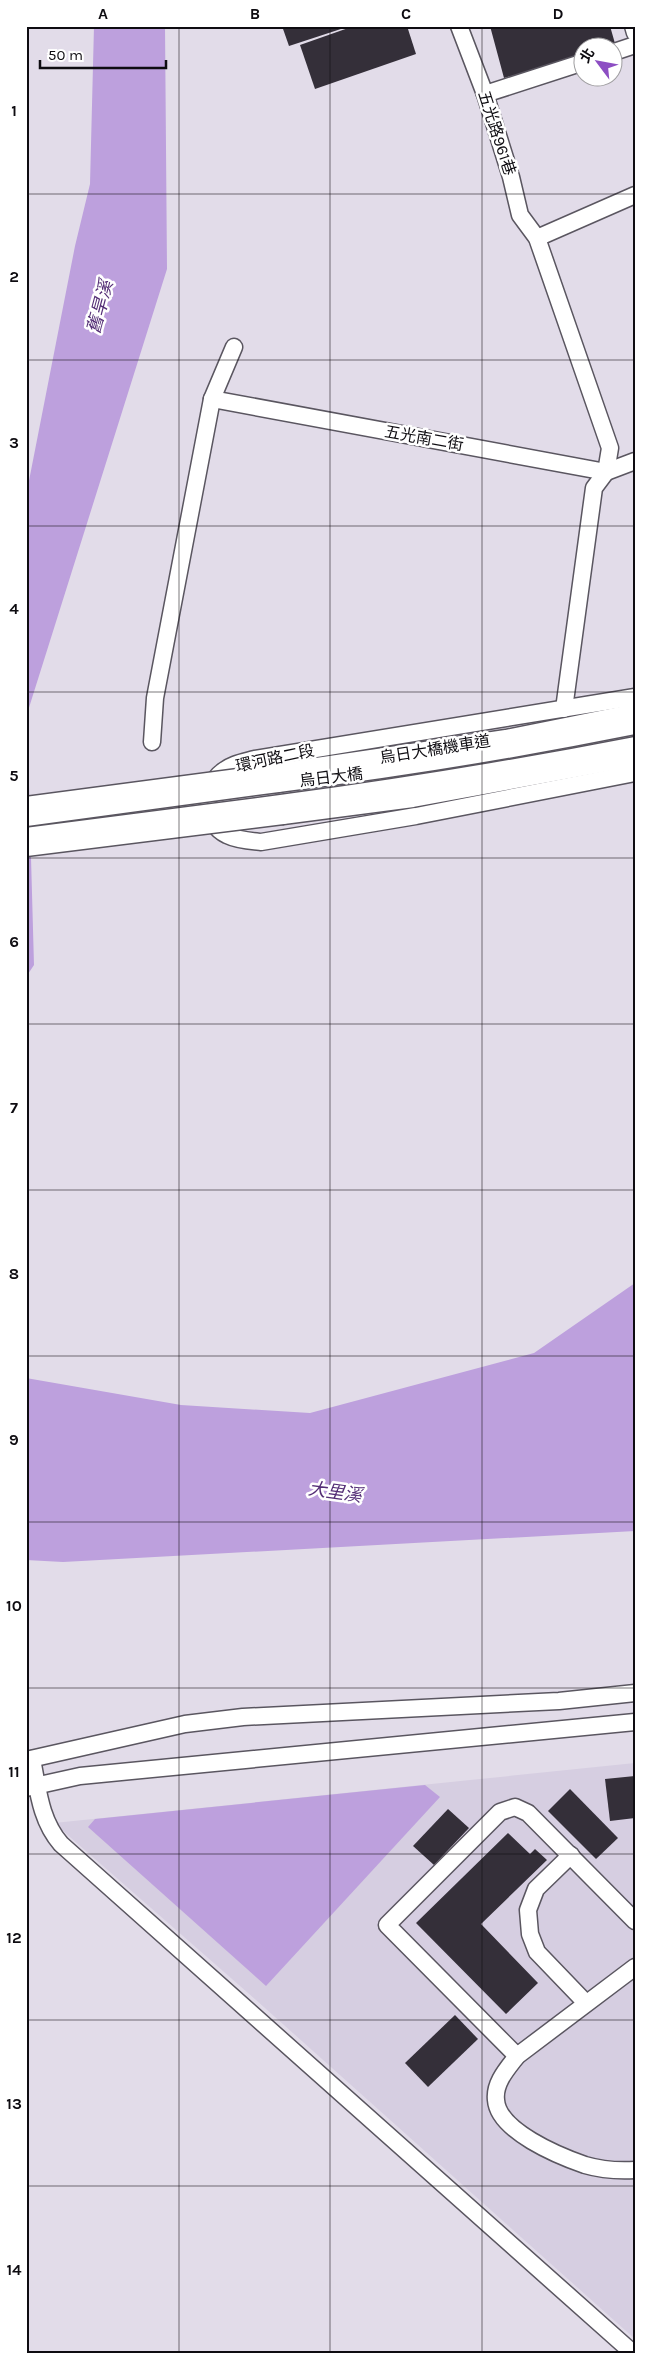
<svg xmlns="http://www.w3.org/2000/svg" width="661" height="2380" font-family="Karla,'Noto Sans TC',sans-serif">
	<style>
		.built { fill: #d6cee1 }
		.water { fill: #bda0dd }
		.building { fill: #342f39 }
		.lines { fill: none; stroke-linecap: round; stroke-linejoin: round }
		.minor-casing { stroke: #5a5660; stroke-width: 19 }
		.minor { stroke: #fff; stroke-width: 16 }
		.minor-bridge-casing { stroke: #5a5660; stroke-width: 19; stroke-linecap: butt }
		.minor-bridge { stroke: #fff; stroke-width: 16 }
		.grid { fill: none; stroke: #0e0c11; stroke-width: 1; stroke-opacity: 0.55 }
		.labels { text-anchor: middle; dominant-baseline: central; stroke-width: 5; stroke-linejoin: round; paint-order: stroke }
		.street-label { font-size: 16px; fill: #0e0c11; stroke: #fff }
		.water-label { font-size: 18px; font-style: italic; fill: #542e76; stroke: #fff }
		.neatline { fill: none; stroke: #0e0c11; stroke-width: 2 }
		.grid-label { font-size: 16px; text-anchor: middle; font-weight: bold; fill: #0e0c11 }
	</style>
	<rect width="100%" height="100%" fill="#e2dce9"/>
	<path class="built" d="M635 1763V2339L256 2000 54 1823Z"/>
	<g class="water">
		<path d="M94 26H165L167 269 27 714 34 965 26 977V496L75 246 90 184Z"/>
		<path d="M635 1283V1531L63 1562 26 1560V1378L181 1405 310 1413 534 1353Z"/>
		<path d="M425 1785 440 1797 266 1986 88 1827 95 1819Z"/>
	</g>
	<g class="building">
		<path d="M282 26H347V27L289 46Z"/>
		<path d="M354 26H407L416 54 315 89 300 45Z"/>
		<path d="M490 26H610L616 47 584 48V56L504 78Z"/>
		<path d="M635 1776V1818L610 1821 605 1779Z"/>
		<path d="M570 1789 618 1838 596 1859 548 1811Z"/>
		<path d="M448 1809 469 1828 434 1865 413 1846Z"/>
		<path d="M508 1833 530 1854 535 1849 547 1860 481 1924 538 1983 506 2014 416 1923Z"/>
		<path d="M455 2015 478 2039 428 2087 405 2063Z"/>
	</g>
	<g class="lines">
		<g class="minor-casing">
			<g id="minor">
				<path d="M459 26 485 94 511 177 520 215 537 238 610 448 606 472 594 488 564 709"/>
				<path d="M633 26 635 33"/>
				<path d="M614 52 635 45"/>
				<path d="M485 94 584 62"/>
				<path d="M537 238 635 195"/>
				<path d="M212 399 606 472 635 461"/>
				<path d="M635 697 255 759C244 762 231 764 222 772 202 787 203 824 227 835 237 840 250 841 261 842L416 816 635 773"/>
				<path d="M152 742 155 698 212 399 234 347"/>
				<path d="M276 772 506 738 635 712"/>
				<path d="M278 784C398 769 516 750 635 726"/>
				<path d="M281 803C400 787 517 768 635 745"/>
				<path d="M283 816 413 799 635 758"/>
				<path d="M32 1759C38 1789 40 1820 61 1844L634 2354"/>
				<path d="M26 1760 185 1724 243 1717 559 1701 635 1693"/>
				<path d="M26 1788 80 1776 635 1722"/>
				<path d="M571 1855 536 1889 528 1910 530 1934 537 1952 586 2003"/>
				<path d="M635 1967 517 2056C507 2069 494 2083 496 2100 498 2131 559 2156 585 2165 602 2170 618 2171 635 2170"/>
				<path d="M517 2056 387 1925 500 1812 515 1807 528 1813 635 1921"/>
			</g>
		</g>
		<use href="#minor" class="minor"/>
		<g class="minor-bridge-casing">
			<g id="minor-bridge">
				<path d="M26 805 276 772"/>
				<path d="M26 818 278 784"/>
				<path d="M26 836 281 803"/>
				<path d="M26 848 283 816"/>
			</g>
		</g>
		<use href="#minor-bridge" class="minor-bridge"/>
	</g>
	<path class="grid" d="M179 26V2354M330 26V2354M482 26V2354M26 194H635M26 360H635M26 526H635M26 692H635M26 858H635M26 1024H635M26 1190H635M26 1356H635M26 1522H635M26 1688H635M26 1854H635M26 2020H635M26 2186H635"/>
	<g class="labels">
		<g class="street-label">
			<text transform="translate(497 133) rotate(72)">五光路961巷</text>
			<text transform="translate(424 438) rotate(10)">五光南二街</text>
			<text transform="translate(435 749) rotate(-9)">烏日大橋機車道</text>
			<text transform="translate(275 758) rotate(-12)">環河路二段</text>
			<text transform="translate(331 777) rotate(-7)">烏日大橋</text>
		</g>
		<g class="water-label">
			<text transform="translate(100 307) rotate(-75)">舊旱溪</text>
			<text transform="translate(335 1492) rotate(8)">大里溪</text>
		</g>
	</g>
	<rect width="661" height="2380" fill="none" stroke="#ffffff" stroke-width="55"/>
	<g transform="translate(598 62) rotate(302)"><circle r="24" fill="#ffffff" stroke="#9f9ea0"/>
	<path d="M0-4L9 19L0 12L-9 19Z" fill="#8d4ec3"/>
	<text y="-8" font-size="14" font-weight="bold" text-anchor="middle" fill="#0e0c11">北</text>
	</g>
	<path d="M40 60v8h126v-8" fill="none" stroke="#0e0c11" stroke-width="2.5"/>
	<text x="48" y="60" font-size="15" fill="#0e0c11" stroke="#ffffff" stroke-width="4" paint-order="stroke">50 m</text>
	<rect x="28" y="28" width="606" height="2324" class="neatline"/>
	<g class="grid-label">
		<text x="103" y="19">A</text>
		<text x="255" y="19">B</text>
		<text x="406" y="19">C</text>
		<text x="558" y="19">D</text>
		<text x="14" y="116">1</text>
		<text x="14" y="282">2</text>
		<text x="14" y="448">3</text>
		<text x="14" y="614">4</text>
		<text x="14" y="781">5</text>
		<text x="14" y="947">6</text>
		<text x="14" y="1113">7</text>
		<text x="14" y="1279">8</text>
		<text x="14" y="1445">9</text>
		<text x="14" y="1611">10</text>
		<text x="14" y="1777">11</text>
		<text x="14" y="1943">12</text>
		<text x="14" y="2109">13</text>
		<text x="14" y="2275">14</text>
	</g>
</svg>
